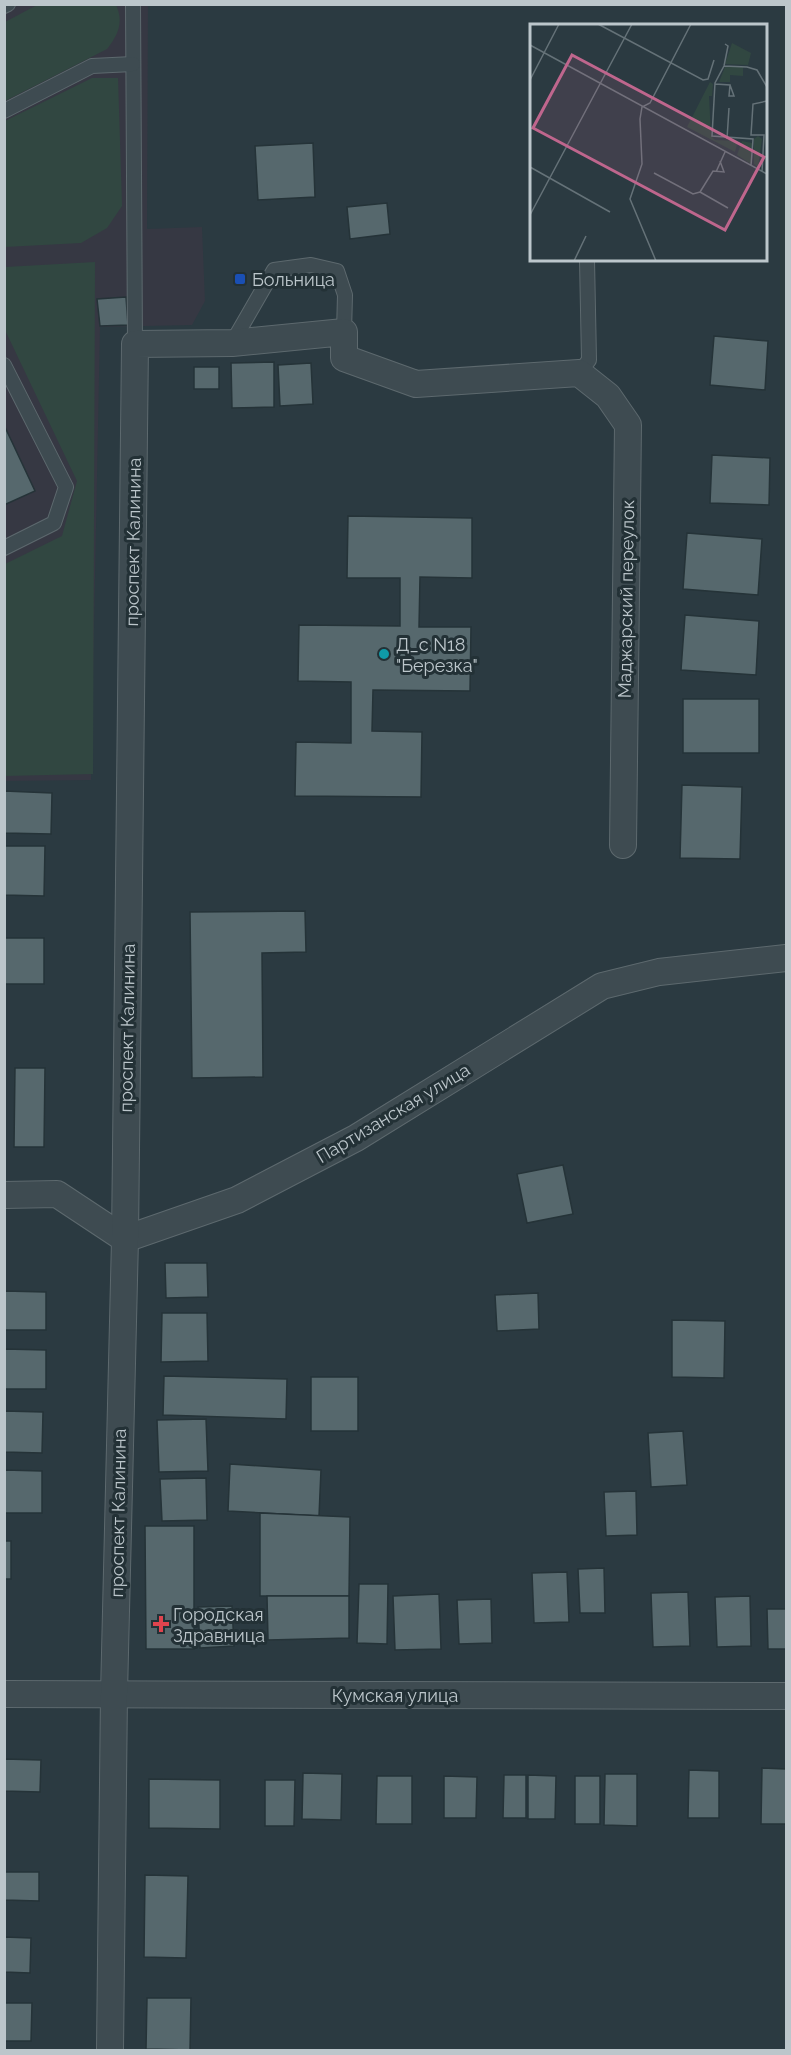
<svg xmlns="http://www.w3.org/2000/svg" width="791" height="2055" font-family="Raleway,sans-serif">
	<style>
		.medical { fill: #363843 }
		.green { fill: #314741 }
		.building { fill: #56686d; stroke: #253338; stroke-width: 1.5 }
		.lines { fill: none; stroke-linecap: round; stroke-linejoin: round }
		.service-casing { stroke: #5d696e; stroke-width: 16 }
		.minor-casing { stroke: #5d696e; stroke-width: 28 }
		.service { stroke: #3e4b51; stroke-width: 14 }
		.minor { stroke: #3e4b51; stroke-width: 26 }
		.transit-dot { fill: #1a4fb4; stroke: #233136; stroke-width: 2 }
		.culture-dot { fill: #0f9aa8; stroke: #233136; stroke-width: 2 }
		.health-dot { fill: #e0444e; stroke: #233136; stroke-width: 2 }
		.labels { text-anchor: middle; dominant-baseline: central; stroke-width: 6; stroke-linejoin: round; paint-order: stroke }
		.poi-label { font-size: 18px; fill: #bcc6cb; stroke: #233136; text-anchor: start }
		.street-label { font-size: 18px; fill: #bcc6cb; stroke: #233136 }
		.inset-road { fill: none; stroke: #657278; stroke-width: 1.5 }
		.view { fill: #bf668d; fill-opacity: 0.15; stroke: #bf668d; stroke-width: 3 }
		.inset-edge { fill: none; stroke: #bcc6cb; stroke-width: 3 }
	</style>
	<rect width="100%" height="100%" fill="#2b3a41"/>
	<path class="medical" d="M4 5H148L147 229 202 227 205 301 192 325 100 327 91 780 5 781Z"/>
	<g class="green">
		<path d="M39 4 116 5C124 22 118 35 107 49L5 101V22Z"/>
		<path d="M92 78H118L122 206 107 228 81 243 5 247V121Z"/>
		<path d="M95 262 93 774 5 776V564L62 536 77 481 5 330V267Z"/>
	</g>
	<g class="building">
		<path d="M313 143 315 197 258 200 255 146Z"/>
		<path d="M387 203 390 234 350 239 347 207Z"/>
		<path d="M126 297 128 325 100 326 97 299Z"/>
		<path d="M714 336 768 341 765 390 710 385Z"/>
		<path d="M274 362V407L232 408 231 363Z"/>
		<path d="M311 363 313 404 280 406 278 365Z"/>
		<rect x="194" y="367" width="25" height="22"/>
		<path d="M4 425 35 491 4 505Z"/>
		<path d="M712 455 770 458 769 505 710 503Z"/>
		<path d="M348 516 472 518V578L420 577 419 627H471L470 691 373 690 372 731 422 732 421 797 295 796 296 742 351 743V682L298 681 299 625 400 626V578H347Z"/>
		<path d="M687 533 762 539 758 595 683 589Z"/>
		<path d="M685 615 759 621 756 675 681 670Z"/>
		<rect x="683" y="699" width="76" height="54"/>
		<path d="M682 785 742 787 740 859 680 858Z"/>
		<path d="M4 791 52 793 51 834 4 833Z"/>
		<path d="M4 846H45L44 896 4 895Z"/>
		<path d="M305 911 306 952 262 953 263 1077 192 1078 190 912Z"/>
		<rect x="4" y="938" width="40" height="46"/>
		<path d="M15 1068H45L44 1147H14Z"/>
		<path d="M563 1165 573 1214 527 1223 517 1174Z"/>
		<path d="M165 1263H207L208 1297 166 1298Z"/>
		<path d="M4 1291 46 1292V1330H4Z"/>
		<path d="M538 1293 539 1329 497 1331 495 1295Z"/>
		<path d="M162 1313H207L208 1361 161 1362Z"/>
		<path d="M672 1320 725 1321 724 1378 672 1377Z"/>
		<path d="M4 1349 46 1350V1389H4Z"/>
		<path d="M164 1376 287 1379 286 1419 163 1415Z"/>
		<rect x="311" y="1377" width="47" height="54"/>
		<path d="M4 1411 43 1412 42 1453 4 1452Z"/>
		<path d="M206 1419 208 1471 159 1472 157 1420Z"/>
		<path d="M683 1431 687 1485 651 1487 648 1433Z"/>
		<path d="M230 1464 321 1470 319 1516 228 1511Z"/>
		<path d="M4 1470 42 1471V1513H4Z"/>
		<path d="M206 1478 207 1520 162 1521 160 1479Z"/>
		<path d="M636 1491 637 1535 606 1536 604 1492Z"/>
		<path d="M260 1513 350 1517 349 1596H260Z"/>
		<path d="M145 1526H194V1649H146Z"/>
		<rect x="4" y="1541" width="7" height="38"/>
		<path d="M604 1568 605 1613H580L578 1569Z"/>
		<path d="M567 1572 569 1622 534 1623 532 1573Z"/>
		<path d="M359 1584H388L387 1644 357 1643Z"/>
		<path d="M688 1592 690 1646 653 1647 651 1593Z"/>
		<path d="M439 1594 441 1649 395 1650 393 1596Z"/>
		<path d="M267 1596H349V1638L268 1640Z"/>
		<path d="M750 1596 751 1646 717 1647 715 1597Z"/>
		<path d="M491 1599 492 1643 459 1644 457 1600Z"/>
		<path d="M232 1606 234 1646 200 1648 198 1607Z"/>
		<path d="M767 1609H786V1649H768Z"/>
		<path d="M4 1759 41 1760 40 1792 4 1791Z"/>
		<path d="M762 1768 786 1769V1824H761Z"/>
		<path d="M689 1770 719 1771V1818H688Z"/>
		<path d="M303 1773 342 1774 341 1820 302 1819Z"/>
		<path d="M605 1774H637V1826L604 1825Z"/>
		<path d="M504 1775H526V1818H503Z"/>
		<path d="M528 1775 556 1776 555 1819H528Z"/>
		<path d="M377 1776H412V1824H376Z"/>
		<path d="M444 1776 477 1777 476 1818H444Z"/>
		<rect x="575" y="1776" width="25" height="48"/>
		<path d="M149 1779 220 1780V1829L149 1828Z"/>
		<path d="M265 1780H295L294 1826H265Z"/>
		<path d="M4 1872H39V1901L4 1900Z"/>
		<path d="M145 1875 188 1876 186 1958 144 1957Z"/>
		<path d="M4 1937 31 1938 30 1973 4 1972Z"/>
		<path d="M147 1998H191L190 2050 146 2049Z"/>
		<path d="M4 2003H32L31 2041H4Z"/>
	</g>
	<g class="lines">
		<g class="service-casing">
			<g id="service">
				<path d="M133 4 135 344"/>
				<path d="M4 6 8 4"/>
				<path d="M4 111 92 66 133 64"/>
				<path d="M232 343 274 270 311 265 337 271 345 295 344 332"/>
				<path d="M4 365 66 487 54 523 4 548"/>
				<path d="M579 373 589 360 587 260"/>
			</g>
		</g>
		<g class="minor-casing">
			<g id="minor">
				<path d="M4 1195 57 1194 125 1239 237 1200 356 1138 602 986 659 972 786 958"/>
				<path d="M4 1694 786 1696"/>
				<path d="M110 2050 114 1694 125 1239 135 344 232 343 344 332V358L416 384 579 373 608 396 628 425 623 845"/>
			</g>
		</g>
		<use href="#service" class="service"/>
		<use href="#minor" class="minor"/>
	</g>
	<rect class="transit-dot" x="234" y="273" width="12" height="12" rx="3"/>
	<circle class="culture-dot" cx="384" cy="654" r="6"/>
	<path class="health-dot" d="M158 1615h6v6h6v6h-6v6h-6v-6h-6v-6h6z"/>
	<g class="labels">
		<g class="poi-label">
			<text x="252" y="279">Больница</text>
			<text x="396" y="644">Д_с N18<tspan x="396" dy="21">"Березка"</tspan></text>
			<text x="173" y="1614">Городская<tspan x="173" dy="21">Здравница</tspan></text>
		</g>
		<g class="street-label">
			<text transform="translate(133 542) rotate(-89)">проспект Калинина</text>
			<text transform="translate(626 599) rotate(-89)">Маджарский переулок</text>
			<text transform="translate(127 1028) rotate(-89)">проспект Калинина</text>
			<text transform="translate(393 1113) rotate(-31)">Партизанская улица</text>
			<text transform="translate(118 1513) rotate(-89)">проспект Калинина</text>
			<text x="395" y="1695">Кумская улица</text>
		</g>
	</g>
	<g transform="translate(530 24)">
		<rect width="237" height="237" fill="#2b3a41"/>
		<path d="M202 19 221 29 218 41 195 40ZM195 43H213V52L200 51V58H189ZM180 58 183 60 182 72H179L181 112 185 116 208 117 205 128 157 103ZM228 112 232 115 228 143 224 140V115ZM212 117 222 119 221 140 207 131Z" fill="#314741"/>
		<path class="inset-road" d="M68 0 173 56 178 55 184 36M0 21 237 150M194 42 198 22 195 20M0 56 29 0M185 60 200 61 199 72H204L200 61M197 115 199 84M221 142 223 115 182 112 185 59 194 42 217 43 227 46 237 63M0 143 80 188M186 148 195 128M232 148 234 111H221L223 80 237 77M124 149 163 170 170 168M170 168 183 147 194 148 190 137M170 168 198 184M0 191 102 0M44 237 56 212M126 237 100 175 112 140 110 95 112 83 120 79 161 0"/>
		<path class="view" d="M42 31 234 133 195 206 3 104Z"/>
		<rect width="237" height="237" class="inset-edge"/>
	</g>
	<rect width="791" height="2055" fill="none" stroke="#bcc6cb" stroke-width="12"/>
</svg>
